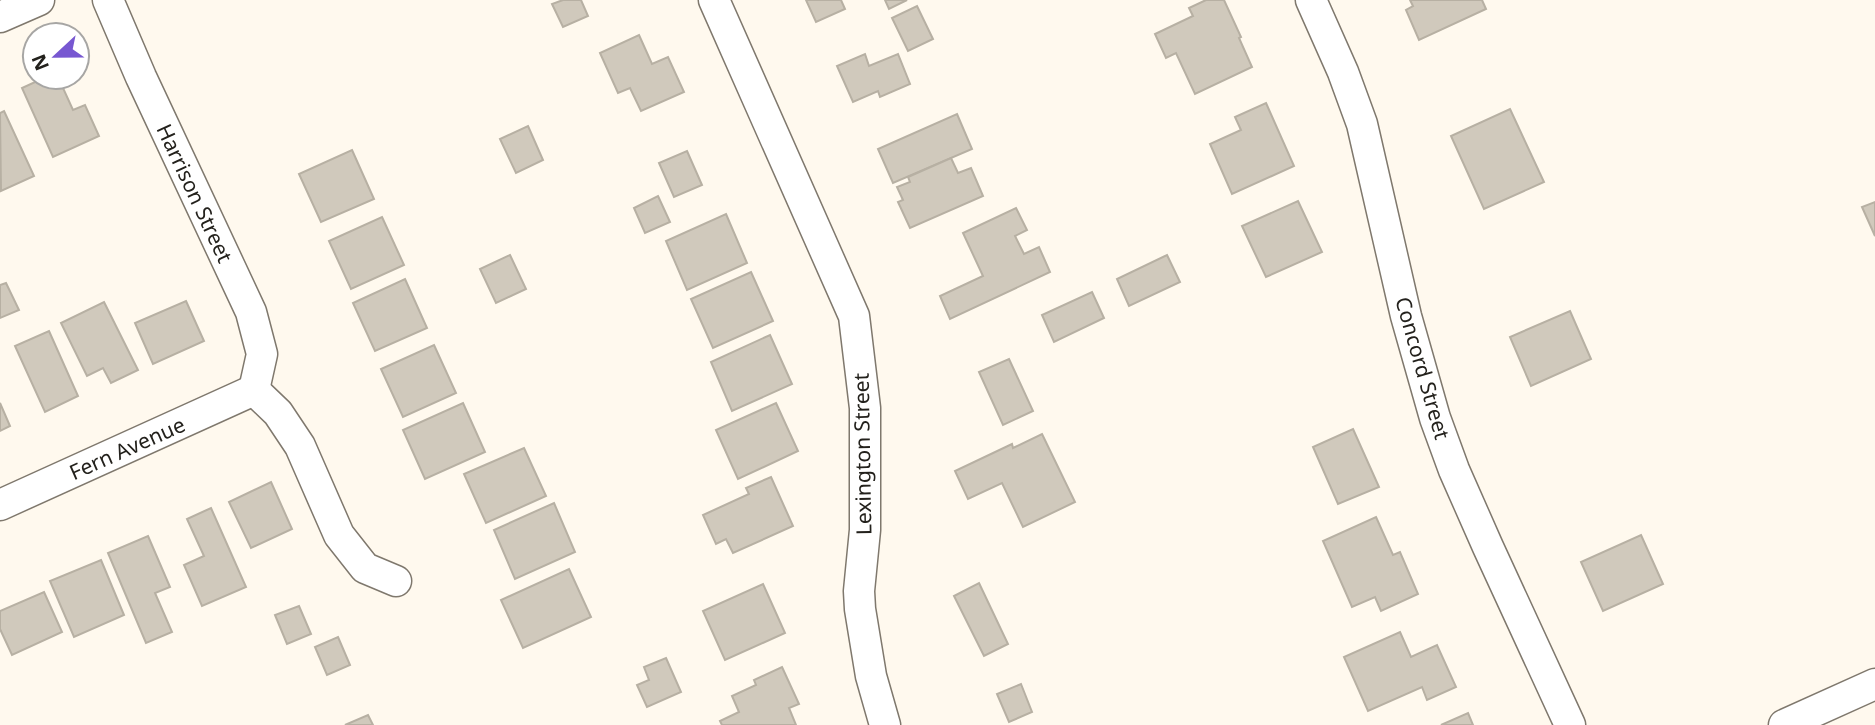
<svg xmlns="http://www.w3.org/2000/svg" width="1875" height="725" font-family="'Noto Sans',sans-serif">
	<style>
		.building { fill: #d0c9bc; stroke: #b7b0a3; stroke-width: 2 }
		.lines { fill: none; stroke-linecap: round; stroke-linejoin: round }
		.minor-casing { stroke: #7f786d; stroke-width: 33 }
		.minor { stroke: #fff; stroke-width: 30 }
		.labels { text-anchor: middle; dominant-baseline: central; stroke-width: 5; stroke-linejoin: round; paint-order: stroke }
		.street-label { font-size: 21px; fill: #23211c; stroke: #fff }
	</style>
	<rect width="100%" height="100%" fill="#fff9ee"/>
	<g class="building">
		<path d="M563 0H581L588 16 563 27 552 4Z"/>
		<path d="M806 0H841L845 9 816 22Z"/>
		<path d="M885 0H907L889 9Z"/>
		<path d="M1206 0H1224L1241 37 1239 38 1252 67 1195 94 1176 53 1166 58 1155 34 1193 16 1189 8Z"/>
		<path d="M1410 0H1482L1486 9 1419 40 1406 10 1413 6Z"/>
		<path d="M917 6 933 39 908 51 892 18Z"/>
		<path d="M639 35 652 64 668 57 684 92 641 111 630 88 618 93 600 53Z"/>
		<path d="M865 54 869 66 898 54 910 84 880 97 878 91 853 102 837 66Z"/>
		<path d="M46 77H58L73 110 85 105 99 136 53 157 22 88Z"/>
		<path d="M1266 103 1294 166 1232 194 1210 144 1241 130 1235 117Z"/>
		<path d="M1510 109 1544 182 1484 209 1451 136Z"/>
		<path d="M4 111 34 176 1 191 0 113Z"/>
		<path d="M957 114 972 149 893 183 878 149Z"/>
		<path d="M528 126 543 160 516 173 500 139Z"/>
		<path d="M352 150 374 199 321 222 299 174Z"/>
		<path d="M687 151 702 185 674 197 659 163Z"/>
		<path d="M951 158 958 173 971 168 983 196 910 228 898 202 903 200 897 187 910 182 908 177Z"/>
		<path d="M658 196 670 222 645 233 634 208Z"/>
		<path d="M1298 201 1322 252 1266 277 1242 226Z"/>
		<path d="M1875 202V236L1862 207Z"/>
		<path d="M1016 208 1027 230 1015 236 1024 254 1039 247 1050 272 950 319 940 296 983 276 963 233Z"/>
		<path d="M726 214 747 263 687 290 666 241Z"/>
		<path d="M382 217 404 265 351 289 329 241Z"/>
		<path d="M510 255 526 289 496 303 480 269Z"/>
		<path d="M1167 255 1180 282 1129 306 1117 279Z"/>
		<path d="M751 272 773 321 713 348 691 299Z"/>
		<path d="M405 279 427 328 375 351 353 303Z"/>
		<path d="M6 283 19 310 0 318V285Z"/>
		<path d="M1092 292 1104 318 1054 342 1042 315Z"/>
		<path d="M186 301 204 341 153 364 135 323Z"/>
		<path d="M104 302 138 370 111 383 103 368 87 376 61 323Z"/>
		<path d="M1570 311 1591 359 1531 386 1510 337Z"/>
		<path d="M49 331 78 396 45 412 15 346Z"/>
		<path d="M770 335 792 384 732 411 711 362Z"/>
		<path d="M434 345 456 393 403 417 381 369Z"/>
		<path d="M1009 359 1033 411 1003 425 979 372Z"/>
		<path d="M0 403 10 426 0 431Z"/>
		<path d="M463 403 485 452 425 479 403 430Z"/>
		<path d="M776 403 798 451 738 479 716 430Z"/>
		<path d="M1353 429 1379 487 1338 504 1313 447Z"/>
		<path d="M1042 434 1075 502 1023 527 1002 483 968 499 955 471 1012 444 1013 448Z"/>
		<path d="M524 448 546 496 486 523 464 474Z"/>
		<path d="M771 477 793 526 733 553 726 539 716 544 703 515 749 494 746 488Z"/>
		<path d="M271 482 292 529 251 548 229 502Z"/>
		<path d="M554 503 575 552 515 579 494 530Z"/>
		<path d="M211 508 246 587 202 606 184 565 204 556 187 519Z"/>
		<path d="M1376 517 1393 555 1400 552 1418 594 1381 611 1375 597 1352 607 1323 541Z"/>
		<path d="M1641 535 1663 584 1603 611 1581 562Z"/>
		<path d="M148 536 170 587 155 593 172 632 146 643 108 553Z"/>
		<path d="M101 560 124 615 74 637 50 581Z"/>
		<path d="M569 569 591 617 523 648 501 600Z"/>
		<path d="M979 583 1008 644 984 656 954 596Z"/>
		<path d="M763 584 785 633 725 660 703 611Z"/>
		<path d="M44 592 62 632 12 655 0 629V611Z"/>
		<path d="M299 606 311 634 287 644 275 615Z"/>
		<path d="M1400 632 1411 657 1437 645 1456 687 1427 700 1422 687 1368 711 1344 657Z"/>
		<path d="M338 637 350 665 327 675 315 647Z"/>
		<path d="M666 658 681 692 647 707 637 685 649 680 644 667Z"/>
		<path d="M782 667 799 704 789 708 796 725H722L720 721 739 712 732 696 756 685 754 680Z"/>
		<path d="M1021 684 1032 712 1009 722 997 694Z"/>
		<path d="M1468 713 1473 725H1441Z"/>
		<path d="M368 715 373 725H345Z"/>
	</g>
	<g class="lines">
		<g class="minor-casing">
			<g id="minor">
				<path d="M108 0 141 77 251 312 262 354 254 390"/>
				<path d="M714 0 854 316 865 408V530L859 591 860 609 871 676 885 725"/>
				<path d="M1311 0 1343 72 1362 124 1406 316 1435 418 1454 470 1488 547 1570 725"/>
				<path d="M0 17 39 0"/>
				<path d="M254 390 278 413 300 446 339 535 365 568 396 581"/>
				<path d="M0 505 254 390"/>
				<path d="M1784 725 1875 684"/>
			</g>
		</g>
		<use href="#minor" class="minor"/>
	</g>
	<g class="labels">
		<g class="street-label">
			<text transform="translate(195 193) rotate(65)">Harrison Street</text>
			<text transform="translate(1423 368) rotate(74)">Concord Street</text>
			<text transform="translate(127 448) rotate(-24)">Fern Avenue</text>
			<text transform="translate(862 454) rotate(-91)">Lexington Street</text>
		</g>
	</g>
	<g transform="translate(56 56) rotate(248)"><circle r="33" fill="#ffffff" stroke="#a7a6a4" stroke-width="2"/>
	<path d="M0-5L12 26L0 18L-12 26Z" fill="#7757d1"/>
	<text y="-10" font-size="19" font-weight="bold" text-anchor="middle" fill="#23211c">N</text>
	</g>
</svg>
